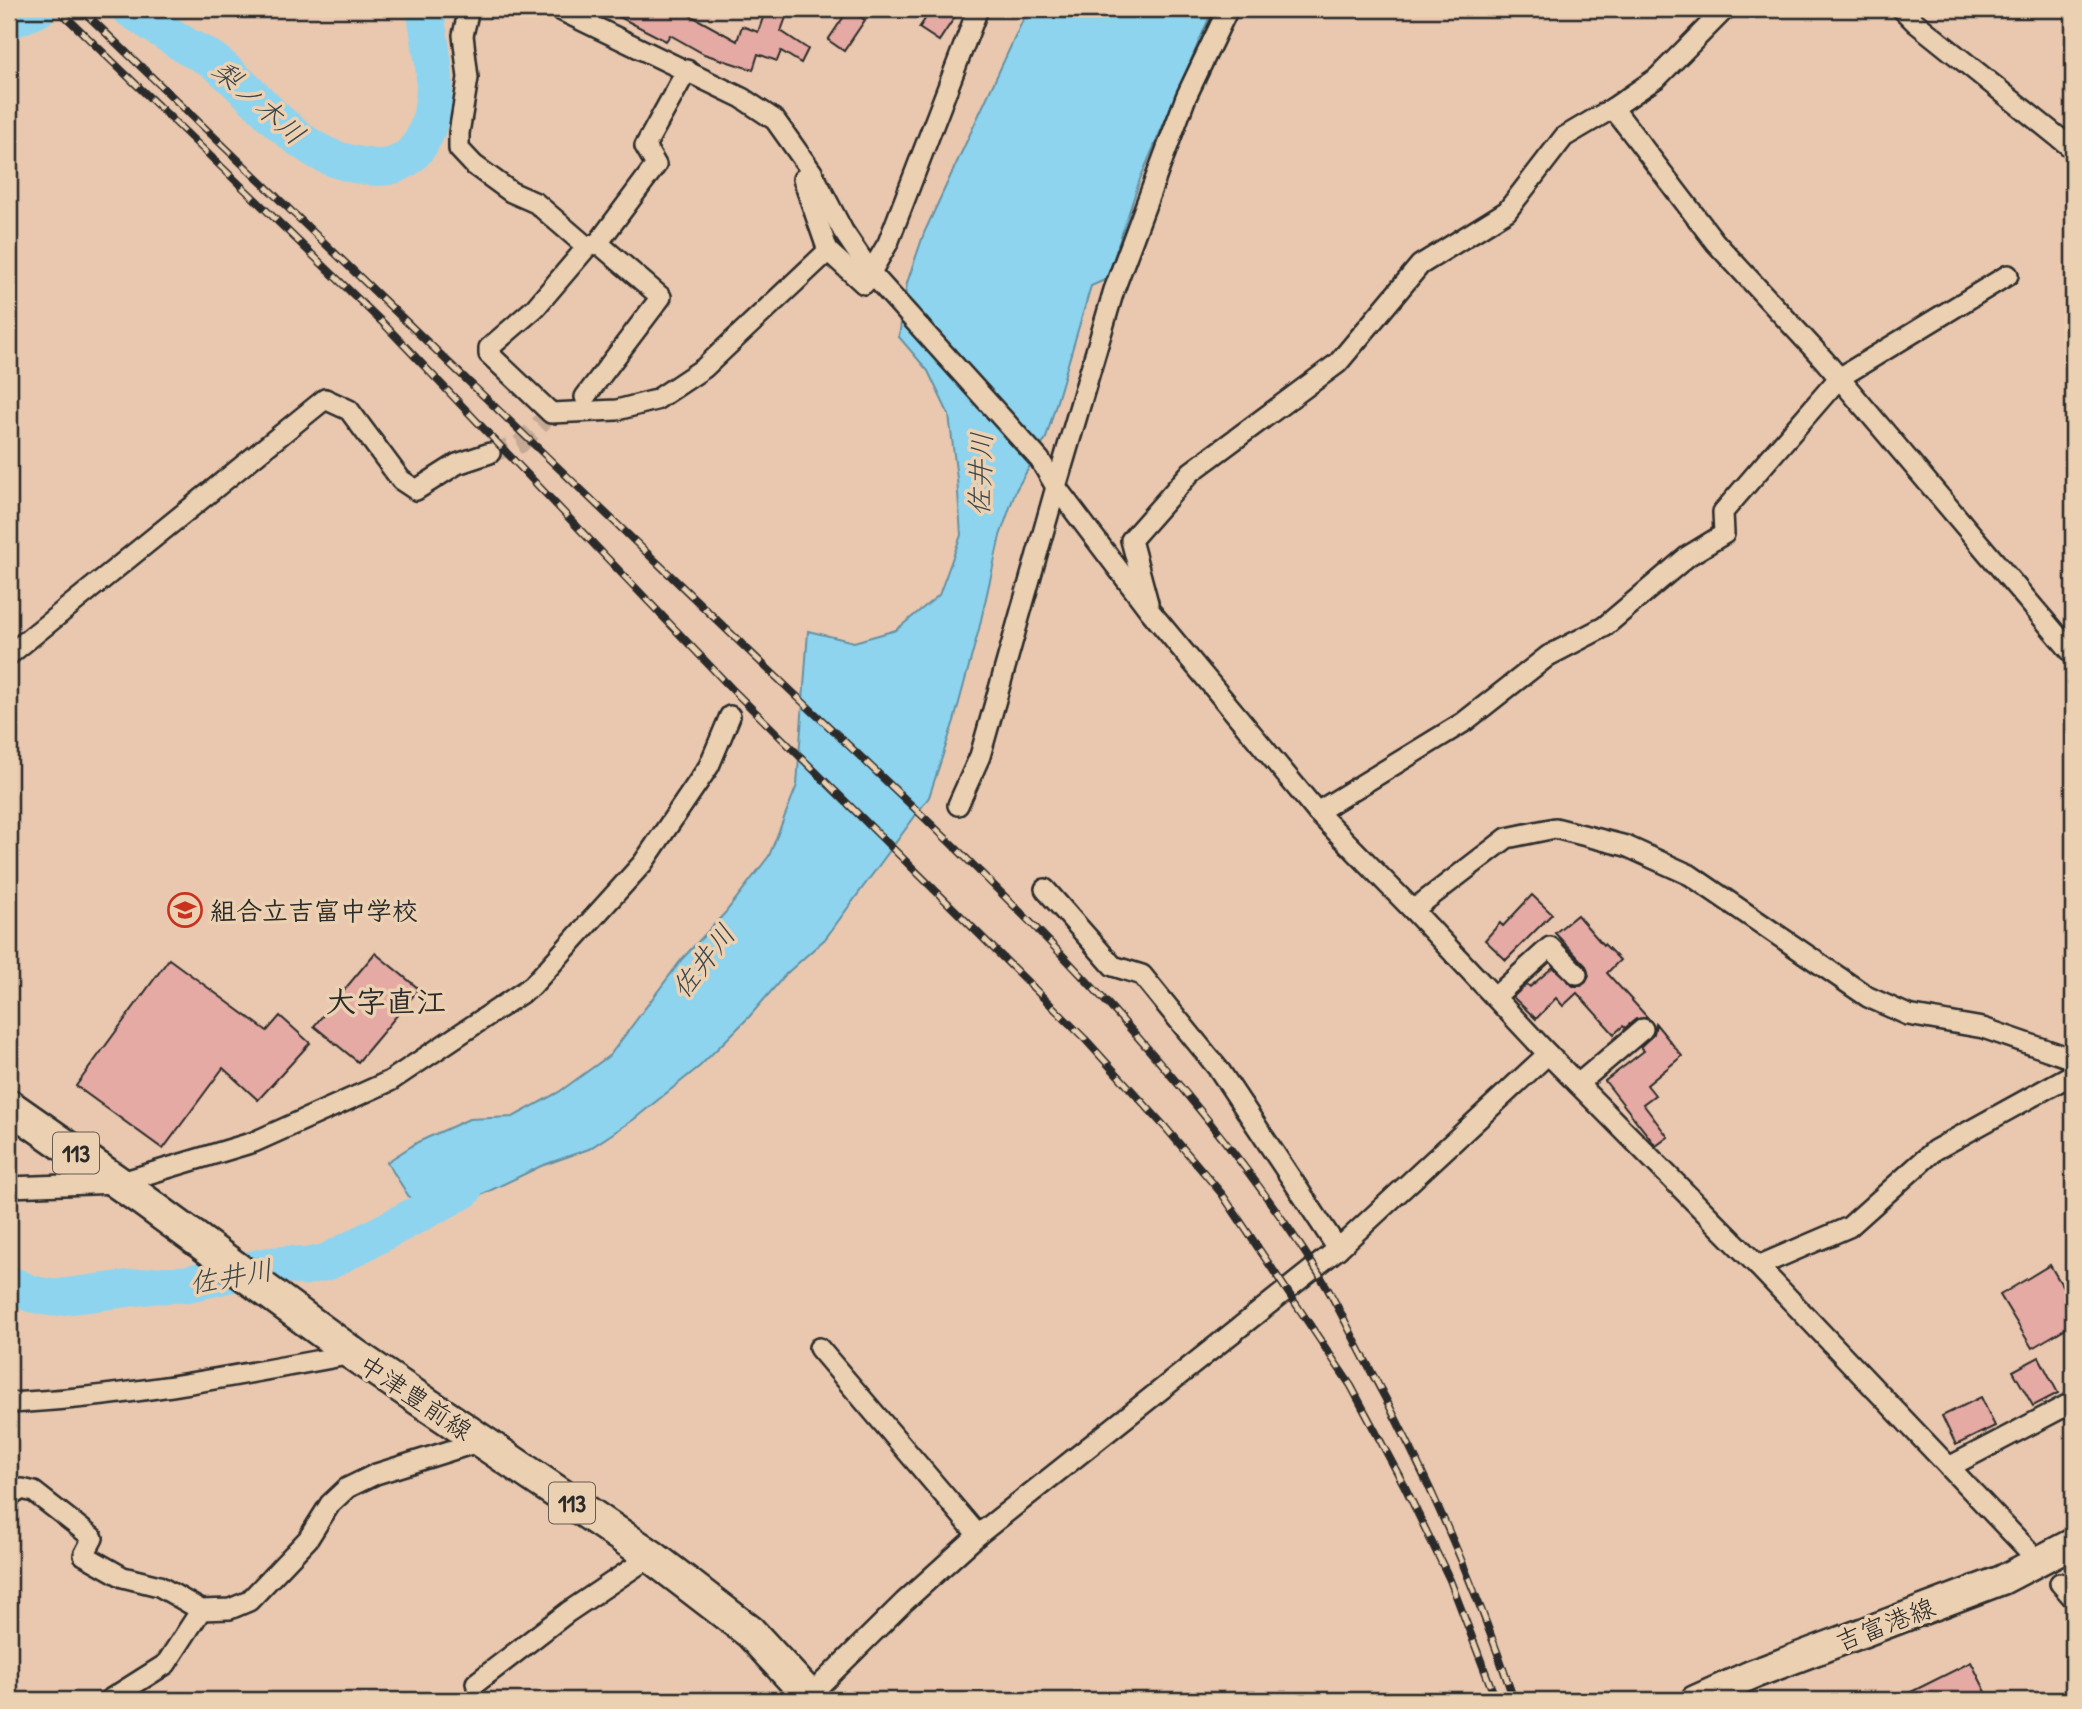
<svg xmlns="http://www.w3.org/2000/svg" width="2082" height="1709" font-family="'Patrick Hand','Klee One',sans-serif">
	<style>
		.water { fill: #8ed4ef; stroke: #6690a1; stroke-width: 2 }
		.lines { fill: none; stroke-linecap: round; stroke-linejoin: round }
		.river { stroke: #8ed4ef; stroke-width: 37 }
		.building { fill: #e5aaa3; stroke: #2b2b2b; stroke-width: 2 }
		.minor-tunnel { stroke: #c4a995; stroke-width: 19; stroke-dasharray: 19 10; stroke-linecap: butt }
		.minor-casing { stroke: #2b2b2b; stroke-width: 24 }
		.secondary-casing { stroke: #2b2b2b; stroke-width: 33 }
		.primary-casing { stroke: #2b2b2b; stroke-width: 37 }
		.minor { stroke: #ebd0b2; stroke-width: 19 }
		.secondary { stroke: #ebd0b2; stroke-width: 28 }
		.primary { stroke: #ebd0b2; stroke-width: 32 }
		.rail-casing { stroke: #2b2b2b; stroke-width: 8 }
		.rail { stroke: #ebd0b2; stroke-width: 5; stroke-dasharray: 16; stroke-linecap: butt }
		.labels { text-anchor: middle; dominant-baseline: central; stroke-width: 7; stroke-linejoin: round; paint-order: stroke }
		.shield { fill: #ebd0b2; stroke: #655c54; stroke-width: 2 }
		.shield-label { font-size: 24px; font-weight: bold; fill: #2b2b2b }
		.poi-label { font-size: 26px; font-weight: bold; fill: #2b2b2b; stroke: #ebd0b2; text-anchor: start }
		.street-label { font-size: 26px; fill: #2b2b2b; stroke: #ebd0b2 }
		.water-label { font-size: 28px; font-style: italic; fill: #3a4448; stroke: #ebd0b2 }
		.quarter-label { font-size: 30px; font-weight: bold; fill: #2b2b2b; stroke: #ebd0b2 }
	</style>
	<rect width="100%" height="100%" fill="#eac8af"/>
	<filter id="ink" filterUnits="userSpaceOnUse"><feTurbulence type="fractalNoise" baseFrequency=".0143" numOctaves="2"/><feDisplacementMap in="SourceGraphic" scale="14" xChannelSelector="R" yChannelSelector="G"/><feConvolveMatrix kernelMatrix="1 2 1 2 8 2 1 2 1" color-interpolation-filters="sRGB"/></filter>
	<g filter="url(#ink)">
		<path class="water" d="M1028 9H1213L1140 179 1107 279 1091 286 1046 438 1016 490 1000 536 979 629 954 721 929 797 825 939 786 974 749 1017 700 1066 633 1120 589 1149 541 1166 425 1222 387 1162 418 1142 469 1119 513 1117 559 1092 610 1055 682 959 725 913 769 856 797 785 808 631 854 642 896 630 939 595 961 535 957 479 949 415 928 371 899 337 907 283 924 233Z"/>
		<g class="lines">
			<g class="river">
				<path d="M130 9C149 21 168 35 188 47 197 52 207 56 215 62 249 89 275 124 311 147 327 158 351 165 371 167 428 174 439 105 433 61 431 44 427 26 425 9"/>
				<path d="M9 21 38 9"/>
				<path d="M9 1284 32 1294 53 1298 156 1285 186 1284 266 1266 288 1264 304 1267 327 1262 464 1190"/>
			</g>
		</g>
		<g class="building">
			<path d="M604 9H679L737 41 742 26 758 32 766 9H789L781 31 808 49 801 63 781 51 777 61 758 54 753 70 704 54 670 35 666 41Z"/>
			<path d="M849 9 865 20 844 51 828 40Z"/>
			<path d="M932 9H960L939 41 919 28Z"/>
			<path d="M1532 895 1552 914 1506 960 1485 940 1500 923 1503 926Z"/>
			<path d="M1577 915 1603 945 1604 944 1620 960 1607 973 1648 1018 1636 1019 1625 1028 1623 1026 1614 1034 1577 993 1563 1006 1556 998 1536 1019 1513 997 1527 984 1530 987 1553 967 1573 986H1581L1586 982 1589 976 1586 966 1555 933Z"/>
			<path d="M375 953 419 989 358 1062 314 1026Z"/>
			<path d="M169 959 267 1031 280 1016 310 1043 258 1100 223 1068 163 1149 76 1086Z"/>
			<path d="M1656 1024 1682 1056 1647 1085 1655 1095 1643 1104 1668 1137 1656 1146 1605 1081 1644 1051 1640 1047 1654 1034Z"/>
			<path d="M2050 1265 2073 1304V1324L2032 1348 2000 1295Z"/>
			<path d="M2039 1357 2058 1393 2033 1406 2013 1371Z"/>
			<path d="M1981 1397 1995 1426 1956 1445 1942 1416Z"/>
			<path d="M1971 1662 1990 1700H1895Z"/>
		</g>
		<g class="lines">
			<path class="minor-tunnel" d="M490 453 520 444 551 413"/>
			<g class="minor-casing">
				<g id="minor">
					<path d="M469 9 463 35 468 78 459 133V149L474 165 511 192 536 203 587 247 598 243 661 297 585 397"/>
					<path d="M558 9 742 98 775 120 812 172 843 231 872 274 1040 460 1056 487 1150 611 1317 812 1413 910 1548 1054 1758 1266 2028 1550"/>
					<path d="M1902 9 1916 23 2073 149"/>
					<path d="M1613 108 1658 77 1725 9"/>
					<path d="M809 175 803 179 828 251"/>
					<path d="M598 243 656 165 645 146 687 70"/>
					<path d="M587 247 535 308 489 348V354L551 413 617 410 656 400 704 368 828 251 864 284 888 243 978 9"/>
					<path d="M1148 603 1131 540 1191 472 1338 363 1420 265 1507 211 1564 137 1613 108 1715 242 1824 360 2073 654"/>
					<path d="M9 655 325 399 349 410 401 480 416 490 457 464 490 453"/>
					<path d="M958 805 980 756 1056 487 1114 290 1186 97 1228 9"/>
					<path d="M1317 812 1464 722 1548 656 1604 627 1688 556 1724 534 1723 512 1839 378 2008 275"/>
					<path d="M1045 889 1113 966 1142 975 1220 1071 1338 1249"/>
					<path d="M1413 910 1507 838 1555 828 1626 846 1690 875 1868 997 1908 1015 1983 1028 2073 1059"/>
					<path d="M1495 997 1550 947 1577 974"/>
					<path d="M1578 1084 1643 1029"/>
					<path d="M9 1187 118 1183 254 1142 390 1081 532 986 643 863 709 766 730 716"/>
					<path d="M1758 1266 1849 1227 1935 1150 2073 1074"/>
					<path d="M819 1348 978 1535"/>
					<path d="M9 1403C125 1398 238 1375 353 1354"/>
					<path d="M1949 1467 2073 1402"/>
					<path d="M9 1497 22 1489 34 1492 93 1538 84 1555 123 1577 159 1586 201 1610 230 1609 249 1601 308 1539 330 1504 347 1488 376 1474 481 1441"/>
					<path d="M2060 1583 2073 1598"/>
					<path d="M476 1683 568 1612 651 1556"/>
					<path d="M109 1700 166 1664 201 1610"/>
					<path d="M805 1700 904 1602 978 1535 1338 1249 1548 1054"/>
				</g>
			</g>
			<g class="secondary-casing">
				<path id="secondary" d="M1695 1700 1751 1675 2002 1580 2073 1543"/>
			</g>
			<g class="primary-casing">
				<path id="primary" d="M9 1106 143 1200 353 1354 651 1556 750 1632 813 1700"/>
			</g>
			<use href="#minor" class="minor"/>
			<use href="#secondary" class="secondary"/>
			<use href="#primary" class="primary"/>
			<g class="rail-casing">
				<g id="rail">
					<path d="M58 9 384 324 731 688 1085 1039 1165 1127 1222 1194 1351 1386 1404 1485 1450 1580 1496 1700"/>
					<path d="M81 9C295 215 509 420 723 626 933 828 1158 1023 1317 1271 1335 1299 1349 1330 1365 1360 1425 1470 1474 1581 1514 1700"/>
				</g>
			</g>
			<use href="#rail" class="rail"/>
		</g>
	</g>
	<defs>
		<g id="school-ring" transform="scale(1.75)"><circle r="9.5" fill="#ebd0b2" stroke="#c8321e" stroke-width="1.5"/><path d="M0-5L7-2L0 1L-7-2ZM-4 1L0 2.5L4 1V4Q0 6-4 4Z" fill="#c8321e"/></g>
	</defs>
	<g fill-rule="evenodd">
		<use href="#school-ring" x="185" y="910"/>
	</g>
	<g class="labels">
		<g class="shield">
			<rect x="53" y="1132.5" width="46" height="41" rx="5"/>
			<rect x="549" y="1482.5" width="46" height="41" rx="5"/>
		</g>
		<g class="shield-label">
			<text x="76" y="1153">113</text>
			<text x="572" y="1503">113</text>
		</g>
		<g class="poi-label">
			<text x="210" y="910">組合立吉富中学校</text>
		</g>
		<g class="street-label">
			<text transform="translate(416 1397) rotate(34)">中津豊前線</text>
			<text transform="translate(1885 1624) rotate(-21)">吉富港線</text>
		</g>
		<g class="water-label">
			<text transform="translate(259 102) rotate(41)">梨ノ木川</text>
			<text transform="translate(980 474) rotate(-88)">佐井川</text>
			<text transform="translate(703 961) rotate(-52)">佐井川</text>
			<text transform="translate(231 1276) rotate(-10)">佐井川</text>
		</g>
		<g class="quarter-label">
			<text x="386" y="1001">大字直江</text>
		</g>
	</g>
	<rect width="2082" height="1709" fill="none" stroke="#ebd0b2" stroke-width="35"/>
	<rect x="18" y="18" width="2047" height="1674" fill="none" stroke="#2b2b2b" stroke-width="2.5" filter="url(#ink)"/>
</svg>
